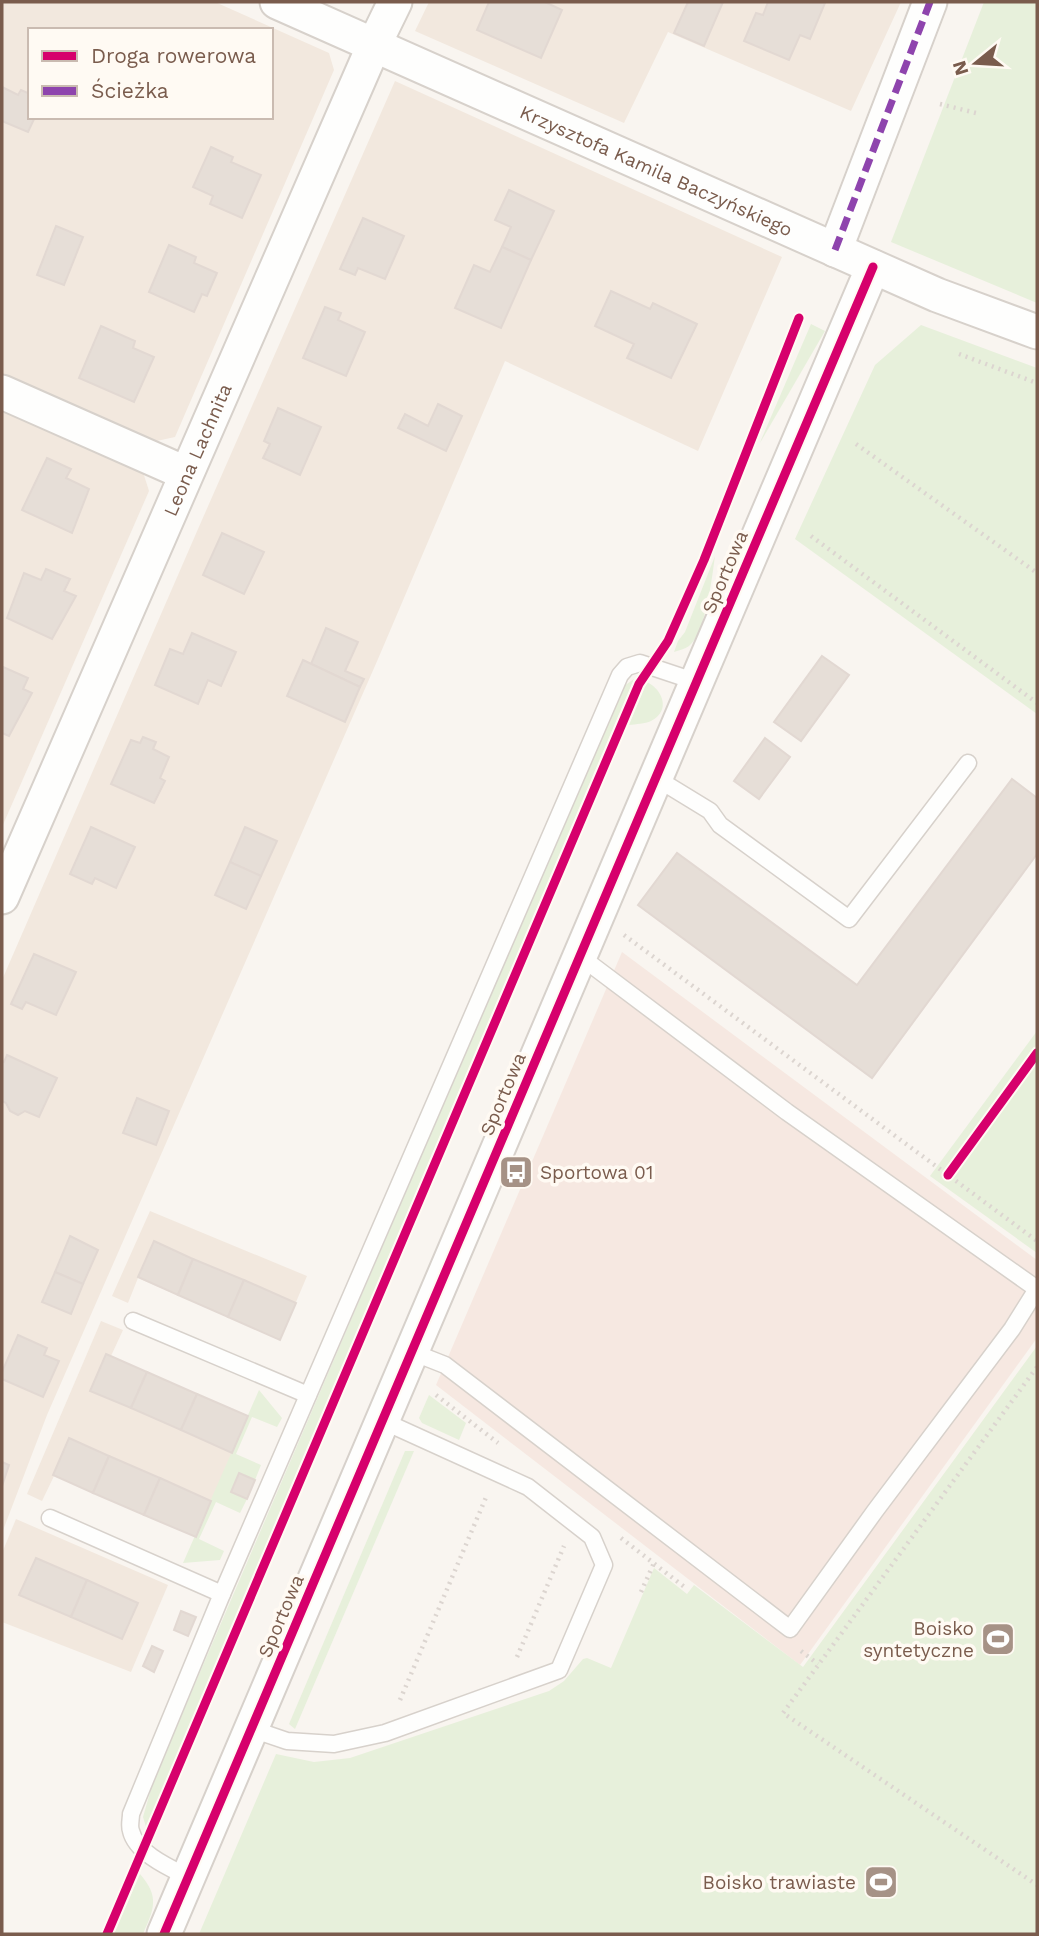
<svg xmlns="http://www.w3.org/2000/svg" width="1039" height="1936" font-family="'Work Sans',sans-serif">
	<style>
		.residential { fill: #f2e8de; fill-rule: evenodd }
		.commercial { fill: #f6e8e1 }
		.green { fill: #e7f0db }
		.building { fill: #e6ded7; stroke: #e2d8d2; stroke-width: 2 }
		.lines { fill: none; stroke-linecap: round; stroke-linejoin: round }
		.lane-casing { stroke: #d7d1cb; stroke-width: 19 }
		.street-casing { stroke: #d7d1cb; stroke-width: 37 }
		.path { stroke: #dcd5d0; stroke-width: 4.5; stroke-dasharray: 2 5; stroke-linecap: butt }
		.lane { stroke: #fefefd; stroke-width: 16 }
		.street { stroke: #fefefd; stroke-width: 33 }
		.quiet { stroke: #8e44ad; stroke-width: 7; stroke-dasharray: 14 7; stroke-linecap: butt }
		.cycleway-casing { stroke: #fffaf3; stroke-width: 13 }
		.cycleway { stroke: #d6006c; stroke-width: 9 }
		.labels { text-anchor: middle; dominant-baseline: central; stroke-width: 7; stroke-linejoin: round; paint-order: stroke }
		.street-label { font-size: 19px; fill: #7a5c4d; stroke: #fffaf3 }
		.poi-label { font-size: 19px; fill: #7a5c4d; stroke: #fffaf3; text-anchor: end }
	</style>
	<rect width="100%" height="100%" fill="#f9f5f0"/>
	<g class="residential">
		<path d="M2 2H215L329 53 334 70 175 437 152 442 2 375ZM30 30H271V117H30Z"/>
		<path d="M429 2H901L851 111 668 32 624 123 415 31Z"/>
		<path d="M395 81 782 257 698 451 505 361 378 659 47 1415 2 1533V980L198 529Z"/>
		<path d="M2 409 143 472 149 491 2 827Z"/>
		<path d="M150 1211 307 1276 280 1340 138 1278 128 1303 112 1296Z"/>
		<path d="M101 1321 123 1330 111 1356 248 1416 196 1537 54 1476 42 1501 27 1494Z"/>
		<path d="M16 1519 168 1585 131 1672 2 1622V1553Z"/>
	</g>
	<path class="commercial" d="M622 952 1037 1260V1338L800 1665 436 1385Z"/>
	<g class="green">
		<path d="M984 2H1037V303L891 242Z"/>
		<path d="M811 324 825 331 760 443 761 440Z"/>
		<path d="M921 325 1037 368V714L795 539 875 365Z"/>
		<path d="M715 556C712 577 706 633 689 646 685 649 679 650 674 652L678 641 685 632Z"/>
		<path d="M634 679 146 1827 143 1817 153 1782 616 701 624 686Z"/>
		<path d="M647 682C663 690 671 711 651 721 645 724 636 724 629 725Z"/>
		<path d="M1037 1031V1253L930 1176Z"/>
		<path d="M1037 1346V1934H199L276 1754 314 1762 350 1758 549 1691 564 1681 583 1659 587 1658 611 1668 654 1568 687 1594 694 1585 803 1667Z"/>
		<path d="M259 1390 282 1418 277 1427 252 1417 236 1454 261 1465 255 1480 239 1474 247 1499 240 1513 216 1502 199 1539 224 1551 220 1560 183 1563Z"/>
		<path d="M429 1395 466 1423 459 1440 422 1423 419 1418Z"/>
		<path d="M405 1451H414L295 1729 289 1724Z"/>
		<path d="M140 1874C160 1897 154 1909 143 1934H114Z"/>
	</g>
	<g class="building">
		<path d="M489 2H545L562 10 541 58 477 30Z"/>
		<path d="M688 2H723L704 46 674 33Z"/>
		<path d="M768 2 825 3 810 39 800 35 789 60 744 41 756 13 763 15Z"/>
		<path d="M2 87 18 95 21 90 30 94V117H35L28 132 2 121Z"/>
		<path d="M211 147 233 157 231 162 261 175 242 218 210 204 213 196 193 187Z"/>
		<path d="M509 190 554 211 531 260 502 247 511 227 495 220Z"/>
		<path d="M363 218 404 236 385 279 358 268 355 275 340 269Z"/>
		<path d="M56 226 83 237 64 285 37 275Z"/>
		<path d="M169 245 196 257 194 263 217 273 207 296 202 294 194 312 149 292Z"/>
		<path d="M502 247 531 260 501 328 455 308 474 265 490 272Z"/>
		<path d="M611 291 650 309 653 303 697 324 671 378 627 358 634 344 595 326Z"/>
		<path d="M325 307 341 313 338 320 365 332 346 376 303 358Z"/>
		<path d="M101 326 135 341 133 348 154 357 134 402 79 378Z"/>
		<path d="M438 404 462 416 446 451 398 428 405 414 428 426Z"/>
		<path d="M278 408 321 427 300 475 263 458 270 444 264 441Z"/>
		<path d="M47 458 71 469 66 478 89 489 72 533 22 510Z"/>
		<path d="M222 533 264 552 244 594 203 575Z"/>
		<path d="M46 569 70 579 64 591 76 596 52 639 7 618 24 573 41 580Z"/>
		<path d="M326 628 358 642 345 671 364 679 360 687 311 664Z"/>
		<path d="M192 633 236 652 221 686 208 680 198 704 155 685 170 649 183 654Z"/>
		<path d="M822 656 849 675 801 741 774 722Z"/>
		<path d="M303 660 360 687 345 722 287 696Z"/>
		<path d="M3 667 28 678 23 689 32 693 9 736 2 733Z"/>
		<path d="M143 737 156 742 153 749 169 757 160 778 165 781 154 803 111 784 131 740 140 743Z"/>
		<path d="M765 738 790 757 759 799 734 781Z"/>
		<path d="M1012 779 1037 798V854L872 1078 638 905 677 853 857 985Z"/>
		<path d="M91 827 135 847 116 888 95 878 92 884 70 874Z"/>
		<path d="M245 827 277 841 261 876 230 862Z"/>
		<path d="M230 862 261 876 246 909 215 895Z"/>
		<path d="M34 954 76 972 56 1015 26 1002 22 1009 11 1004Z"/>
		<path d="M7 1055 57 1078 39 1117 25 1111 18 1115 10 1111 6 1103 2 1101V1061L4 1062Z"/>
		<path d="M137 1098 169 1111 156 1145 123 1133Z"/>
		<path d="M70 1236 98 1250 83 1284 55 1272Z"/>
		<path d="M154 1241 193 1259 178 1295 138 1277Z"/>
		<path d="M193 1259 244 1280 228 1317 178 1295Z"/>
		<path d="M55 1272 83 1284 71 1314 42 1302Z"/>
		<path d="M244 1280 296 1303 280 1340 228 1317Z"/>
		<path d="M18 1335 47 1348 44 1355 59 1361 43 1397 2 1379V1372Z"/>
		<path d="M106 1354 147 1372 131 1408 90 1391Z"/>
		<path d="M147 1372 197 1394 181 1430 131 1408Z"/>
		<path d="M197 1394 248 1416 232 1453 181 1430Z"/>
		<path d="M69 1438 109 1456 93 1493 53 1475Z"/>
		<path d="M109 1456 160 1478 144 1515 93 1493Z"/>
		<path d="M2 1462 9 1465 2 1486Z"/>
		<path d="M239 1473 255 1480 247 1499 231 1492Z"/>
		<path d="M160 1478 211 1501 196 1537 144 1515Z"/>
		<path d="M36 1558 87 1580 71 1617 19 1595Z"/>
		<path d="M87 1580 138 1603 122 1639 71 1617Z"/>
		<path d="M181 1611 196 1617 188 1636 174 1630Z"/>
		<path d="M152 1646 163 1651 154 1672 143 1666Z"/>
	</g>
	<g class="lines">
		<g class="lane-casing">
			<g id="lane">
				<path d="M656 778 710 811 720 825 849 919 968 763"/>
				<path d="M133 1321 308 1395"/>
				<path d="M412 1352 445 1365 790 1629 875 1511 1012 1329 1037 1289 787 1112 581 957"/>
				<path d="M50 1518 222 1594"/>
				<path d="M252 1729 287 1741 334 1744 385 1733 559 1670 604 1565 592 1537 528 1487 383 1421"/>
				<path d="M188 1877C170 1868 136 1853 131 1831 129 1826 131 1819 131 1814L222 1594 620 675 627 667 640 663 697 682"/>
			</g>
		</g>
		<g class="street-casing">
			<g id="street">
				<path id="s1" d="M277 2 937 295 1037 332"/>
				<path d="M835 250 930 2"/>
				<path d="M2 392 185 473"/>
				<path id="s2" d="M2 897 374 45 395 2"/>
				<path d="M164 1934 873 267"/>
			</g>
		</g>
		<g class="path">
			<path d="M940 104 976 113"/>
			<path d="M959 354 1037 383"/>
			<path d="M856 444 1037 573"/>
			<path d="M811 536 1037 703"/>
			<path d="M624 935 1037 1241"/>
			<path d="M948 1175 1037 1053"/>
			<path d="M1037 1367 783 1713 1037 1885"/>
			<path d="M436 1395 498 1443"/>
			<path d="M621 1538 687 1589"/>
			<path d="M641 1592 654 1563"/>
			<path d="M801 1651 818 1664"/>
			<path d="M517 1657 564 1546"/>
			<path d="M400 1700 487 1495"/>
		</g>
		<use href="#lane" class="lane"/>
		<use href="#street" class="street"/>
		<path class="quiet" d="M835 250 930 2"/>
		<g class="cycleway-casing">
			<g id="cycleway">
				<path d="M948 1175 1037 1053"/>
				<path d="M107 1934 639 684 668 641 704 560 799 318"/>
				<path d="M164 1934 873 267"/>
			</g>
		</g>
		<use href="#cycleway" class="cycleway"/>
	</g>
	<defs>
		<g id="bus-square" transform="scale(1.75)"><rect x="-9" y="-9" width="18" height="18" rx="4" fill="#a69286" stroke="#fffaf3"/><path d="M-5-6H5V4H4V6H2V4H-2V6H-4V4H-5ZM-3.5-4V0h7V-4ZM-3.5 1.2v1.5H-2V1.2ZM2 1.2v1.5H3.5V1.2Z" fill="#fff"/></g>
		<g id="stadium-square" transform="scale(1.75)"><rect x="-9" y="-9" width="18" height="18" rx="4" fill="#a69286" stroke="#fffaf3"/><path d="M0-5a6.5 5 0 1 0 0 10a6.5 5 0 1 0 0-10ZM-3.5-1.8h7v3.6h-7Z" fill="#fff"/></g>
	</defs>
	<g fill-rule="evenodd">
		<use href="#bus-square" x="516" y="1172"/>
		<use href="#stadium-square" x="998" y="1639"/>
		<use href="#stadium-square" x="881" y="1882"/>
	</g>
	<g class="labels">
		<g class="street-label">
			<text stroke="none"><textPath href="#s1" startOffset="415">Krzysztofa Kamila Baczyńskiego</textPath></text>
			<text stroke="none"><textPath href="#s2" startOffset="488">Leona Lachnita</textPath></text>
			<text transform="translate(725 572) rotate(-67)">Sportowa</text>
			<text transform="translate(503 1094) rotate(-67)">Sportowa</text>
			<text transform="translate(281 1616) rotate(-67)">Sportowa</text>
		</g>
		<g class="poi-label">
			<text x="540" y="1172" text-anchor="start">Sportowa 01</text>
			<text x="974" y="1628">Boisko<tspan x="974" dy="22">syntetyczne</tspan></text>
			<text x="856" y="1882">Boisko trawiaste</text>
		</g>
	</g>
	<rect width="1039" height="1936" fill="none" stroke="#7a5c4d" stroke-width="7"/>
	<rect x="28" y="28" width="245" height="91" fill="#fffaf3" stroke="#cabbb1" stroke-width="2"/>
	<rect x="42" y="51" width="35" height="10" fill="#d6006c" stroke="#cabbb1" stroke-width="2"/>
	<text x="91" y="63" font-size="21" fill="#7a5c4d">Droga rowerowa</text>
	<rect x="42" y="86" width="35" height="10" fill="#8e44ad" stroke="#cabbb1" stroke-width="2"/>
	<text x="91" y="98" font-size="21" fill="#7a5c4d">Ścieżka</text>
	<g transform="translate(976 63) rotate(252)" stroke="#fffaf3" stroke-width="5" paint-order="stroke">
	<path d="M0-5L12 26L0 18L-12 26Z" fill="#7a5c4d"/>
	<text y="-10" font-size="19" font-weight="bold" text-anchor="middle" fill="#7a5c4d">N</text>
	</g>
</svg>
